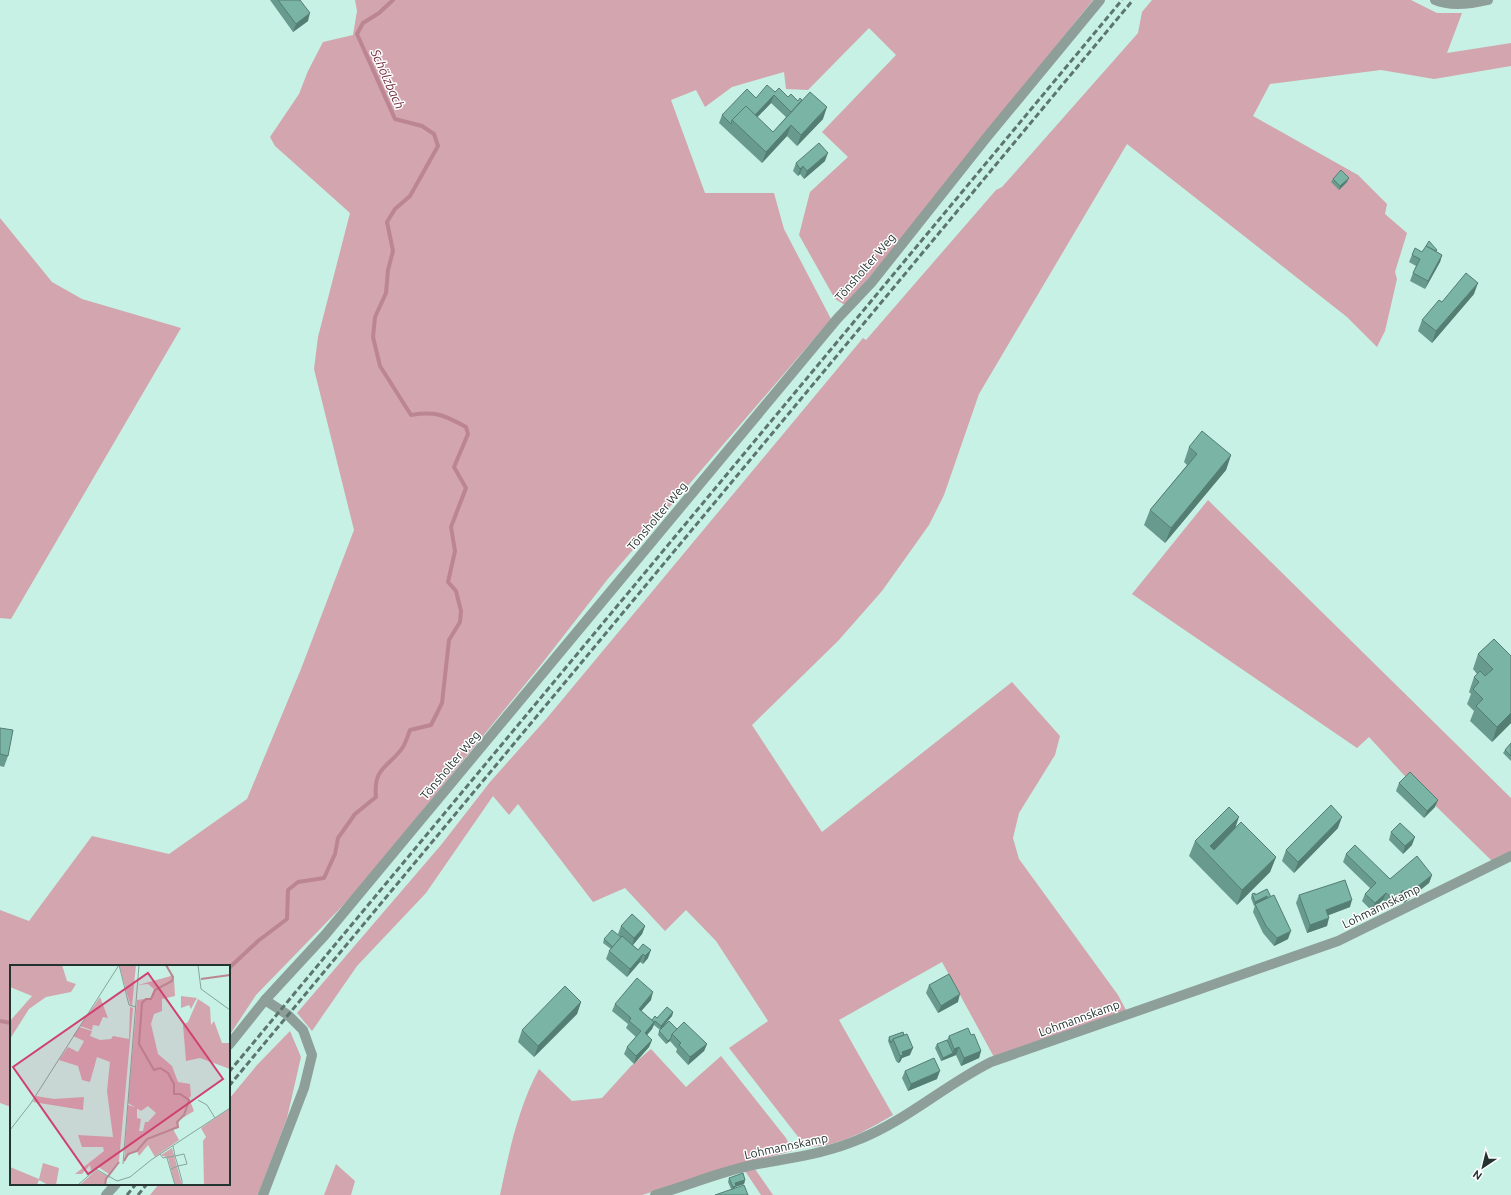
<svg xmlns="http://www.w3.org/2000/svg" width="1511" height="1195" font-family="Ubuntu,sans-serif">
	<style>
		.green { fill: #d3a5af }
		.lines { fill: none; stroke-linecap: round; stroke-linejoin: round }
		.stream { stroke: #bb8691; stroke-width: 4 }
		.street { stroke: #8e9f9a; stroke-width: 10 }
		.rail { stroke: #5c756e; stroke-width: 3; stroke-dasharray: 6 3; stroke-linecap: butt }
		.wall { fill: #689b8d; fill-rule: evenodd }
		.shaded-wall { fill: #557e73 }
		.building { fill: #79b4a4; stroke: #557e73 }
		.labels { text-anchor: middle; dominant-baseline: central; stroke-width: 3; stroke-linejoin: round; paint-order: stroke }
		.street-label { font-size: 12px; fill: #23332f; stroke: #fff }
		.water-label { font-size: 13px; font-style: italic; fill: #733043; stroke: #fff }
		.inset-river { fill: none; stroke: #bb8691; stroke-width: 2 }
		.inset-road { fill: none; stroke: #85a59c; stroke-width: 1 }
		.view { fill: #cf4270; fill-opacity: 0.15; stroke: #cf4270; stroke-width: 2 }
		.inset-edge { fill: none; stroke: #23332f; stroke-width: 2 }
	</style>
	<rect width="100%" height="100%" fill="#c7f1e4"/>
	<g class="green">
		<path d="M355 0H1093L877 269 845 305 835 299 799 235 810 192 848 157 822 132 896 55 869 28 808 90 786 89 784 72 732 87 705 107 696 90 671 100 705 193H774L784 229 831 319 607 580 540 666 355 893 256 995 229 1036V966H11V1107L0 1103V910L29 921 92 836 169 854 247 799 301 669 354 530 314 369 318 337 350 213 275 146 270 137 299 94 308 71 323 42 353 35 357 11Z"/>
		<path d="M1152 0H1411L1437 13H1462L1447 53 1511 43V66L1434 79 1381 70 1270 84 1253 116 1358 175 1387 204 1385 214 1407 233 1395 272 1397 279 1385 331 1377 347 1347 317 1127 144 979 394 944 495 929 525 882 591 838 641 752 725 822 832 1012 682 1060 736 1055 755 1019 813 1013 838 1019 859 1118 995 1126 1010 994 1057 942 962 839 1020 893 1115C865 1131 839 1147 806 1147L729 1048 768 1021 716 941 686 910 665 931 625 888 593 902 518 804 509 815 493 796 426 893 357 966 312 1031 297 1013 441 845 490 782 547 718 863 338 866 340 996 190 1002 187 1138 33 1142 12Z"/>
		<path d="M0 218 52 282 82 299 181 328 11 619 0 618Z"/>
		<path d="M1208 500 1511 798V853L1495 861 1491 860 1403 774 1369 737 1357 748 1132 594Z"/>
		<path d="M290 1031 301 1057 287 1118 258 1195H150L159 1184H229V1099L257 1065Z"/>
		<path d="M651 1049 686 1087 721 1056 786 1138 792 1151 741 1164 642 1195H500C509 1152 518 1108 539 1069L572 1101 602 1098 631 1066Z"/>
		<path d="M336 1164 355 1181 351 1195H324Z"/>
		<path d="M755 1169 773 1195H761L745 1171Z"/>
	</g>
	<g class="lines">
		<g class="stream">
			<path d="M229 968 258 941 287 919 288 890 298 882 324 878 335 854 338 838 355 814 376 797C373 766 389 768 403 747 406 742 408 735 410 730L431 725 442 703 449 640 460 622 461 611 456 591 448 582 455 551 451 527 466 488 454 467 468 434 466 427C444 415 436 411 411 415L380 366 373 337 375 317 386 293 388 270 393 251 387 222 395 209 410 196 438 146 434 134 422 126 395 119 357 34 363 23 379 13 393 0"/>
			<path d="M0 1021 11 1023"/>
		</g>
		<g class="street">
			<path d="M1435 0C1451 7 1471 4 1488 0"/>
			<path d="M229 1045 265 1000 325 935 837 319 872 282 987 137 1100 0"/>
			<path d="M106 1195 116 1184"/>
			<path d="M263 1195 304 1088 312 1055 303 1030 288 1015 265 1000"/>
			<path d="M655 1195C686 1186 717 1173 748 1166 787 1158 823 1155 860 1139 907 1120 945 1085 991 1062L1338 941 1511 856"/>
		</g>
		<g class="rail">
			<path d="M229 1072 1122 0"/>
			<path d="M229 1086 1133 0"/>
			<path d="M127 1195 136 1184"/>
			<path d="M138 1195 147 1184"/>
		</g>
	</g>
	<g class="wall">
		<path d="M270 0H300L308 21 293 32Z"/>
		<path d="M775 92 798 101 823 119 797 146 787 136 762 163 719 123 722 115 756 98ZM771 103 786 117 773 132 757 117Z"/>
		<path d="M825 161 804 179 800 174 798 176 793 171 796 163Z"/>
		<path d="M1333 179 1347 182 1339 190 1331 182Z"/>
		<path d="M1436 251 1442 255 1440 262 1425 289 1410 281 1413 273 1416 266 1409 262 1412 255 1422 252Z"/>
		<path d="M1474 294 1432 343 1418 331 1422 320 1442 302Z"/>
		<path d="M1189 447 1231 455 1226 470 1165 543 1144 525 1150 510 1187 465 1184 462Z"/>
		<path d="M1494 639 1511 723 1492 742 1470 721 1474 711 1467 704 1471 694 1469 692 1474 677 1477 674 1473 669 1478 654Z"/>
		<path d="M0 728 8 756 4 767 0 766Z"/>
		<path d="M1511 743V761L1503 753 1505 750Z"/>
		<path d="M1399 783 1435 807 1424 818 1396 791Z"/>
		<path d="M1235 827 1276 857 1270 872 1237 905 1189 856 1195 841Z"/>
		<path d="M1338 828 1294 873 1282 861 1286 850Z"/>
		<path d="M1391 832 1412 845 1403 854 1389 840Z"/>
		<path d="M1346 854 1390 879 1432 875 1429 883 1404 903 1400 898 1391 908 1383 900 1372 911 1362 901 1365 894 1370 888 1343 862Z"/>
		<path d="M1267 889 1288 939 1274 946 1263 933 1253 912 1255 905 1254 906 1251 898 1252 894 1255 895Z"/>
		<path d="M1299 895 1350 907 1328 915 1327 926 1307 933 1296 903Z"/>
		<path d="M621 926H645L642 934 633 945 648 958 643 964 640 962 627 977 606 959 609 951 611 949 603 943 604 939 621 937 618 934Z"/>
		<path d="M929 985 958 1002 938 1013 926 993Z"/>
		<path d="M651 1000 641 1011 652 1020 673 1012 672 1016 660 1030 654 1025 652 1029 647 1035 652 1040 649 1047 634 1064 624 1054 627 1047 636 1037 626 1028 628 1024 612 1011 615 1004Z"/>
		<path d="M581 1002 577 1014 534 1057 518 1042 522 1030Z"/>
		<path d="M677 1029 707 1044 704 1051 688 1065 676 1052 677 1049 670 1041 666 1044 658 1035 659 1031Z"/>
		<path d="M903 1032 910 1055 902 1058 900 1062 898 1063 896 1061 888 1041 889 1037Z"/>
		<path d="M971 1035 981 1051 979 1058 961 1066 956 1055 941 1061 935 1048 937 1044 947 1040 949 1036Z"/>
		<path d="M905 1071 937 1079 908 1091 902 1078Z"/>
		<path d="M729 1178 745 1180 744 1184 735 1187V1188L731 1189 728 1182Z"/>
	</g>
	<g class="shaded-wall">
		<path d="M310 13 308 21 293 32 296 24Z"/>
		<path d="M774 95 771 103 750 125 752 118Z"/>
		<path d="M827 107 823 119 797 146 801 135Z"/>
		<path d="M791 125 787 136 762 163 766 152Z"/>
		<path d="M828 153 825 161 804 179 807 171Z"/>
		<path d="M803 166 800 174 798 176 800 169Z"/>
		<path d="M1349 178 1347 182 1339 190 1340 186Z"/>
		<path d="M1442 255 1440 262 1425 289 1428 281Z"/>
		<path d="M1478 283 1474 294 1432 343 1436 331Z"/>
		<path d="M1231 455 1226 470 1165 543 1171 528Z"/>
		<path d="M1511 713V723L1492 742 1497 727Z"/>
		<path d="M1438 800 1435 807 1424 818 1427 811Z"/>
		<path d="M1239 817 1234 832 1210 857V846Z"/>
		<path d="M1342 817 1338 828 1294 873 1298 862Z"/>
		<path d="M1415 837 1412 845 1403 854 1405 846Z"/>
		<path d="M1276 857 1270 872 1237 905 1242 890Z"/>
		<path d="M1432 875 1429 883 1404 903 1407 895Z"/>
		<path d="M1403 890 1400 898 1391 908 1394 900Z"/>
		<path d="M1386 893 1383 900 1372 911 1375 903Z"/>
		<path d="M1267 896 1265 900 1255 904 1254 906 1255 902Z"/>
		<path d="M1352 900 1350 907 1324 917 1326 910Z"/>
		<path d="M1329 918 1327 926 1307 933 1310 925Z"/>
		<path d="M645 926 642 934 632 946 634 938Z"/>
		<path d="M1291 931 1288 939 1274 946 1277 938Z"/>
		<path d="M651 950 648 958 643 964 645 956Z"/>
		<path d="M643 954 640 962 627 977 630 969Z"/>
		<path d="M653 992 651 1000 636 1017 639 1009Z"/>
		<path d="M960 994 958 1002 938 1013 941 1006Z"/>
		<path d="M581 1002 577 1014 534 1057 538 1046Z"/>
		<path d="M673 1012 672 1016 660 1030 661 1026Z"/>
		<path d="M655 1021 652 1029 642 1041 645 1033Z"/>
		<path d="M671 1038 670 1041 666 1044 668 1041Z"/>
		<path d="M652 1040 649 1047 634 1064 636 1056Z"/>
		<path d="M707 1044 704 1051 688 1065 690 1057Z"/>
		<path d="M959 1047 956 1055 941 1061 943 1058 953 1053 954 1049Z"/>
		<path d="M913 1048 910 1055 902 1058 900 1062 898 1063 902 1052Z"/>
		<path d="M981 1051 979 1058 961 1066 964 1058Z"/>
		<path d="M940 1071 937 1079 908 1091 911 1084Z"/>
		<path d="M745 1180 744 1184 735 1187 734 1189 731 1190 733 1187 735 1183Z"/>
	</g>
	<g class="building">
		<path d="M278 0H300L310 13 296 24Z"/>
		<path d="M767 85 775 92 779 88 788 97 791 94 798 101 800 98 802 100 791 112 774 95 755 115 746 106 732 120 731 124 722 115 747 89 756 98Z"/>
		<path d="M810 92 827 107 801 135 791 125 766 152 732 120 746 106 773 132Z"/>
		<path d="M819 143 828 153 807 171 803 166 800 169 796 163Z"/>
		<path d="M1341 170 1349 178 1340 186 1333 179Z"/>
		<path d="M1429 241 1437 250 1436 251 1426 246Z"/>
		<path d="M1426 246 1442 255 1428 281 1413 273 1420 259 1412 255 1415 248 1422 252Z"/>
		<path d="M1466 273 1478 283 1436 331 1422 320 1439 300 1442 302Z"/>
		<path d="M1202 431 1231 455 1171 528 1150 510 1197 454 1189 447Z"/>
		<path d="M1494 639 1511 656V713L1497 727 1476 706 1483 699 1473 689 1479 682 1474 677 1480 671 1485 676 1493 669 1478 654Z"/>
		<path d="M0 728 13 730 8 756 0 754Z"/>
		<path d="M1511 743V756L1505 750Z"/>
		<path d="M1410 772 1438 800 1427 811 1399 783Z"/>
		<path d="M1331 805 1342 817 1298 862 1286 850Z"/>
		<path d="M1229 807 1239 817 1210 846 1214 850 1241 822 1276 857 1242 890 1195 841Z"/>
		<path d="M1400 823 1415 837 1405 846 1391 832Z"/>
		<path d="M1355 845 1390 879 1417 856 1432 875 1407 895 1403 890 1394 900 1386 893 1375 903 1365 894 1376 883 1346 854Z"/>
		<path d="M1345 880 1352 900 1326 910 1329 918 1310 925 1299 895Z"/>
		<path d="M1267 889 1271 897 1268 898 1267 896 1255 902 1252 894 1255 893V895Z"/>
		<path d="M1274 895 1291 931 1277 938 1266 926 1255 904Z"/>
		<path d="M632 914 645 926 634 938 621 926Z"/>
		<path d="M612 930 621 937 613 947 604 939Z"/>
		<path d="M622 936 638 950 643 944 651 950 645 956 643 954 630 969 609 951Z"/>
		<path d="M949 974 960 994 941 1006 929 985Z"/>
		<path d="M637 978 653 992 639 1009 654 1022 645 1033 652 1040 636 1056 627 1047 641 1031 629 1021 631 1018 615 1004Z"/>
		<path d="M565 986 581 1002 538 1046 522 1030Z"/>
		<path d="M667 1007 673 1012 661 1026 655 1021 654 1023V1022L652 1020 655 1016 657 1018Z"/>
		<path d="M669 1021 677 1029 672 1034 671 1038 668 1041 659 1031Z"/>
		<path d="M684 1022 707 1044 690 1057 679 1045 681 1043 672 1034Z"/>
		<path d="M968 1028 971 1035 974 1034 981 1051 964 1058 959 1047 954 1049 949 1036Z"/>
		<path d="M903 1032 904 1035 893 1039 891 1043 889 1037Z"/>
		<path d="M907 1034 913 1048 902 1052 903 1055 900 1056 899 1053 893 1039Z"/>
		<path d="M947 1040 953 1053 943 1058 937 1044Z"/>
		<path d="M934 1058 940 1071 911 1084 905 1071Z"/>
		<path d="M743 1173 745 1180 735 1183 736 1186 733 1187 729 1178Z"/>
		<path d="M744 1185 748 1195H715Z"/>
	</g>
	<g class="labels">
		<g class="street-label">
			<text transform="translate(865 267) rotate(-49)">Tönsholter Weg</text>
			<text transform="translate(657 516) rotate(-50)">Tönsholter Weg</text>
			<text transform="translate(450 765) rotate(-50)">Tönsholter Weg</text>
			<text transform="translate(1381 906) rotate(-26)">Lohmannskamp</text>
			<text transform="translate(1079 1018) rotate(-20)">Lohmannskamp</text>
			<text transform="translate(786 1146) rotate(-12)">Lohmannskamp</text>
		</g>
		<g class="water-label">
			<text transform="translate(388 79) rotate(66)">Schölzbach</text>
		</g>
	</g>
	<g transform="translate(10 965)">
		<rect width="220" height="220" fill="#c7f1e4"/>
		<path d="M0 0H52L57 16 66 19 61 27 36 32 19 44 0 74V56L22 31 0 22ZM109 0H126L122 41 120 39ZM157 0 164 14 165 31 152 34V46L144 49 141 59 148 89 162 101 168 117 180 119 181 131 179 133 184 146 169 155 168 163 163 164 169 175 145 192 138 180 129 191 127 186 119 190 114 197 118 140 127 143V153L131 154 129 166H133L135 157H138L146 148 138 141 131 146 118 138 127 35 141 33 144 24 138 19 128 20 161 11ZM171 31 187 33 181 44 179 40 171 43ZM90 32 98 53 93 52 89 61 83 60 82 65 70 61ZM188 34 200 42 201 60 204 56 212 78H220V104L190 93 176 96 173 60 178 57ZM120 42 123 43 109 196 99 209 88 202 81 205 80 200 72 209H65L94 186 93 182H72L68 170 103 172 97 126 100 97 87 92 80 117 72 115 68 101 49 95 58 82 68 87 74 76 63 71 69 62 82 66 80 71 90 75 101 74 103 71 119 74ZM26 131 44 134 74 132 73 145 23 137ZM220 143V220H194L193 176 196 172 191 163ZM162 183 172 220H165L158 193 151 190ZM33 198 49 203 46 220H38L29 215 27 220 0 219V202L29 214ZM86 205 98 211 94 220H70Z" fill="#d3a5af"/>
		<path class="inset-river" d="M191 14 220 10M114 196 118 189 127 186 137 174 168 162 167 157 174 150 179 135 170 129H164V119L158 108 150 103 144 105 129 79 132 38 136 34H141L145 25 162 16 163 12 156 0M95 220 96 214 109 197"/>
		<path class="inset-road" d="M109 0 119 40 126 42M188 0 191 24 220 45M188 135 197 140 205 153M0 165 21 138 109 0M150 189 153 193 165 191 163 181M157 193 165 220M113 199 129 0M161 204 168 201 177 199 174 189 165 191 168 201 172 216V220M107 216 120 212 141 195 220 143M68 220 86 204 107 216"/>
		<path class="view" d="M138 8 213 114 78 209 3 102Z"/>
		<rect width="220" height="220" class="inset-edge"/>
	</g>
	<g transform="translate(1483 1167) rotate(215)" stroke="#ffffff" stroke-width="3" paint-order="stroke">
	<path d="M0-3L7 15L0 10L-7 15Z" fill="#23332f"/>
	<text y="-6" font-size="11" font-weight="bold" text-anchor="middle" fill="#23332f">N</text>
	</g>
</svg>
